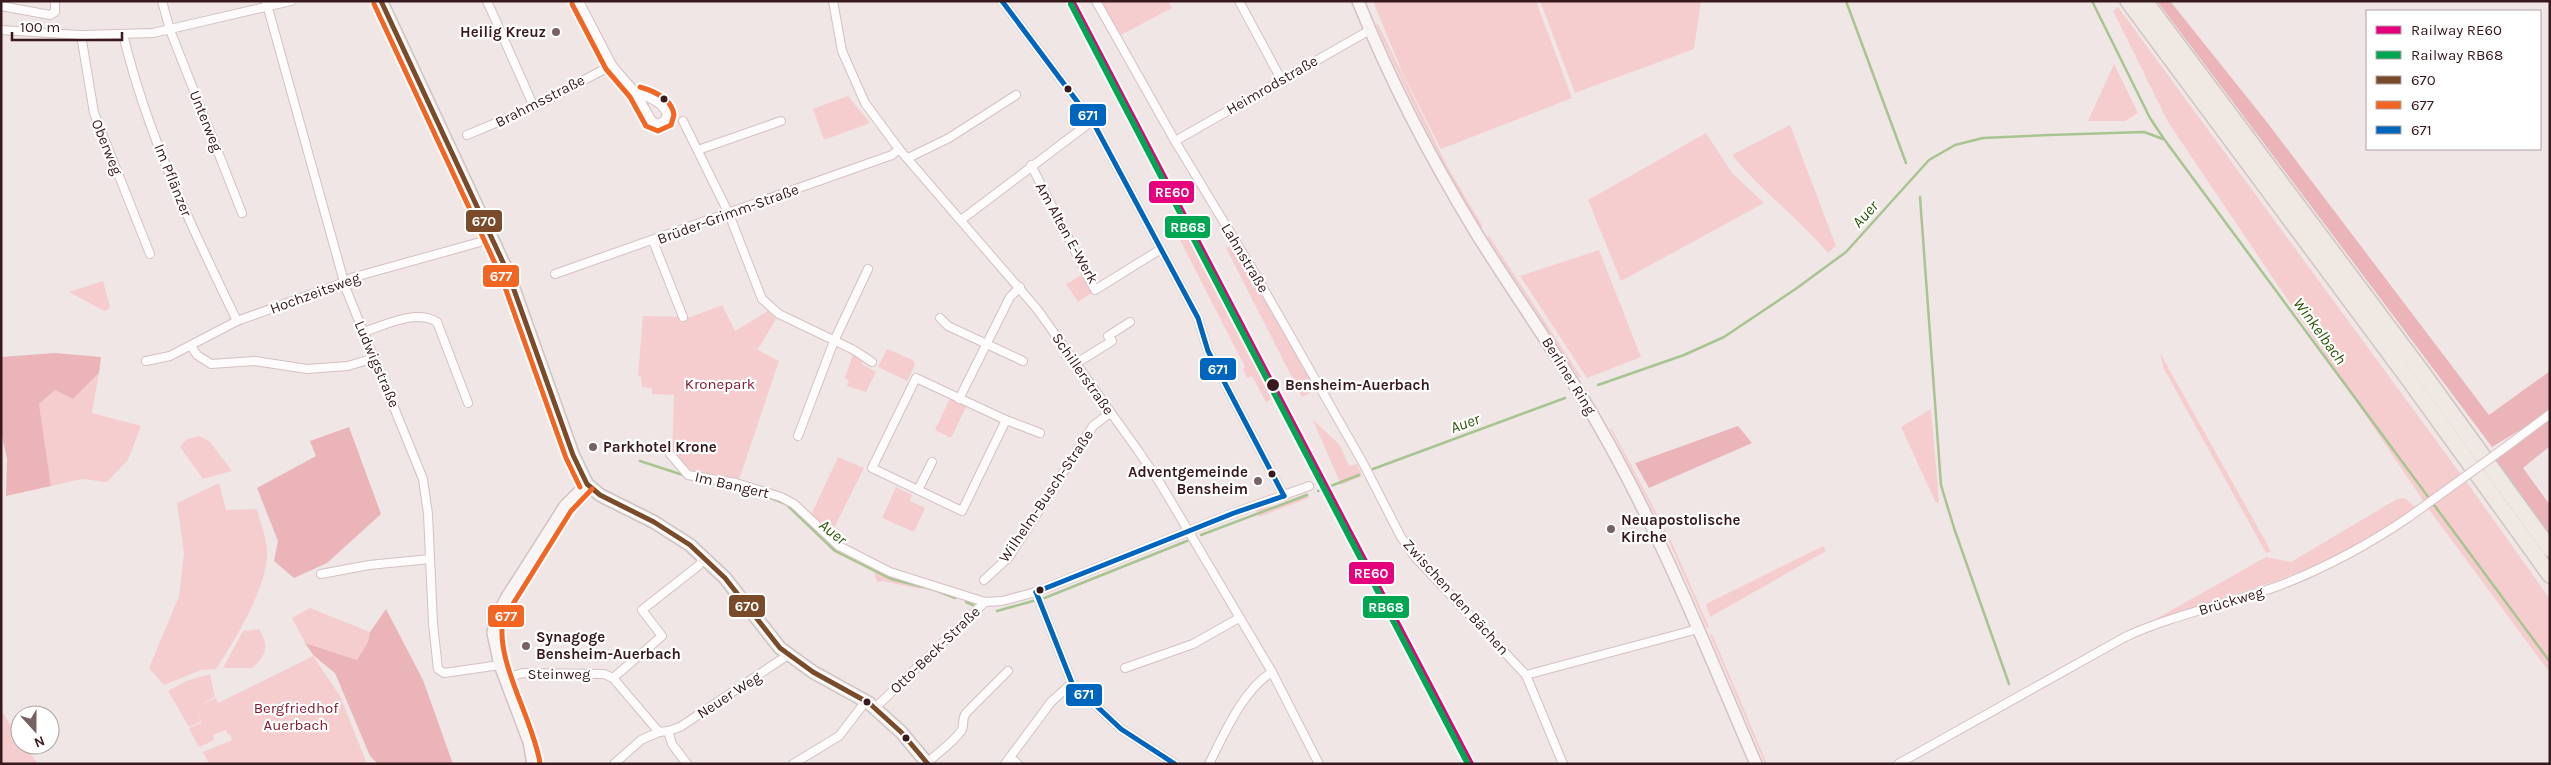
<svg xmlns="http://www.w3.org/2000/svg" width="2551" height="765" font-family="Karla,sans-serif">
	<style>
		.green { fill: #f6cdcf }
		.forest { fill: #eab4b9 }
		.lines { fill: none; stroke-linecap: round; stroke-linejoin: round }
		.stream { stroke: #a7c491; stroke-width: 2.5 }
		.street-casing { stroke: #d5c1c2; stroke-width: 10 }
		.secondary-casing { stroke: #d5c1c2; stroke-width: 14 }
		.primary-casing { stroke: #cec4c5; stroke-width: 15 }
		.highway-casing { stroke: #cec4c5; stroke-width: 18 }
		.street { stroke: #fdfbfb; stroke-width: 8 }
		.secondary { stroke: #f8f5f4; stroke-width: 11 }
		.primary { stroke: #f4f0ec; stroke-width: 12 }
		.highway { stroke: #f0e9e3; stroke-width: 15 }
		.street-bridge-casing { stroke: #d5c1c2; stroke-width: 10; stroke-linecap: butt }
		.street-bridge { stroke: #fdfbfb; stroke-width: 8 }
		.bus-1-casing { stroke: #fff; stroke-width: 9 }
		.bus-2-casing { stroke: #fff; stroke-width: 9 }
		.bus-3-casing { stroke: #fff; stroke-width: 9 }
		.bus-1 { stroke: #7a4b2a; stroke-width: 5 }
		.bus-2 { stroke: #f26522; stroke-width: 5 }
		.bus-3 { stroke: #0065bd; stroke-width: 5 }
		.rail-1-casing { stroke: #fff; stroke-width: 10 }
		.rail-2-casing { stroke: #fff; stroke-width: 10 }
		.rail-1 { stroke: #e5007d; stroke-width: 6 }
		.rail-2 { stroke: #00a651; stroke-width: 6 }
		.poi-dot { fill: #786163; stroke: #fff; stroke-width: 2 }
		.bus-dot { fill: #38191d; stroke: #fff; stroke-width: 2 }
		.labels { text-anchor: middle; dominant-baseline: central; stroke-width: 4.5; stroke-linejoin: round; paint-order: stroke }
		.poi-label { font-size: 15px; font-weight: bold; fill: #38191d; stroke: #fff; text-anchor: start }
		.street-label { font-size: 15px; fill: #38191d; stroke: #fff }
		.park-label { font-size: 15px; fill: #841b31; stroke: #fff }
		.stop-label { font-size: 15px; font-weight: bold; fill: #38191d; stroke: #fff; text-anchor: start }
		.water-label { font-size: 16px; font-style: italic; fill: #2d5609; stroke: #fff }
		.line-badge { stroke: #fff; stroke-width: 2 }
		.badge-label { font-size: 14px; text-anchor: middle; font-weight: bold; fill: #fff }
	</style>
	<rect width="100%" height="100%" fill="#f0e6e6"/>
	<g class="green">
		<path d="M1100 1H1168L1172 8 1121 35Z"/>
		<path d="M1373 1H1536L1572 98 1441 149 1403 74Z"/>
		<path d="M1540 1H1701L1694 49 1575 93Z"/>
		<path d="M2118 7 2468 484 2550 599V673L2430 511 2168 122 2113 11Z"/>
		<path d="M1378 24 1447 166 1483 227H1480C1441 162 1407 94 1376 25Z"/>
		<path d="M2114 64 2138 113 2125 121H2088Z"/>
		<path d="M848 96 870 123 824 140 813 109Z"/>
		<path d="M1790 125 1836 246 1828 253C1798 218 1761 191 1732 155Z"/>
		<path d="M1706 133 1732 173 1764 203 1621 281 1588 200Z"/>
		<path d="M1189 234 1274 398 1266 402 1252 376 1247 378 1243 369 1245 367 1179 238Z"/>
		<path d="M1489 236 1581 377 1579 378 1487 237Z"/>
		<path d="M1234 244 1318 389 1302 397 1226 248Z"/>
		<path d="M1599 250 1641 357 1587 378 1520 276Z"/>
		<path d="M1083 274 1093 292 1078 302 1066 284Z"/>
		<path d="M103 281 110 306 108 310 104 311 69 292Z"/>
		<path d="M722 305 735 331 768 311 776 319 758 349 754 348 779 361 739 480 690 474 672 451 674 395 652 394V388L642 387 641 377 638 376 643 316 691 317Z"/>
		<path d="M887 349 913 360 915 365 907 381 878 367Z"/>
		<path d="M2160 353 2271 551 2266 553 2164 369Z"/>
		<path d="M853 354 862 359V364L876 372 866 392 847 386 849 381 845 378Z"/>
		<path d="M99 373 92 413 141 426 128 460 107 482 82 479 51 486 39 404 55 390 73 399Z"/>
		<path d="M951 396 967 405 951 438 935 430Z"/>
		<path d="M1931 409 1939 502 1936 503 1901 427Z"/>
		<path d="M1313 420 1340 445 1349 466 1357 464 1362 476 1341 485Z"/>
		<path d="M1611 427 1672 543 1709 627 1707 628 1670 544 1611 430Z"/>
		<path d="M200 436 210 442 232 471 203 479 180 447 187 439Z"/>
		<path d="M838 457 864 468 830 536 810 517Z"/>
		<path d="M219 483 226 510 257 509C260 522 266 536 267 550 269 585 235 640 216 669L201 670 164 685 149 668 179 596 184 553 177 503Z"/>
		<path d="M896 487 912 495 910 501 925 508 914 532 882 518Z"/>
		<path d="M1307 493 1309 498 1259 517 1256 508 1274 506Z"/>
		<path d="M2405 498 2416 508 2343 554 2279 580 2154 620 2266 557 2291 562 2397 499Z"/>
		<path d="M1823 546 1826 551 1710 617 1706 604 1708 603Z"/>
		<path d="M876 570 891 577 921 585 920 589 883 581 877 582 874 573Z"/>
		<path d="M310 608 370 632 368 642 357 660 305 643 292 618Z"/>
		<path d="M259 629C269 646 267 655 252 668H223L243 631Z"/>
		<path d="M1712 634 1767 764H1765L1710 635Z"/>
		<path d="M313 656 340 696 367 764H209L203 752 232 740 230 734 228 735 226 730 213 735 214 740 200 747 198 746 189 728 201 723 199 714 200 722 189 727 168 691 186 681 210 674 215 697 196 707 216 698 218 703Z"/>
		<path d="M1 708C5 720 20 735 20 745H24L38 764H1Z"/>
	</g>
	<g class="forest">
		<path d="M2157 1H2170L2266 121 2489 415 2550 371V408L2530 424 2492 447Z"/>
		<path d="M55 353 101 357 99 373 73 399 55 390 39 404 51 486 6 496 7 459 1 431V357Z"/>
		<path d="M2550 420V446L2523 468 2550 505V534L2495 461Z"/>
		<path d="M1738 426 1752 443 1649 488 1635 463Z"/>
		<path d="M349 427 381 514 327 563 294 578 274 561 278 541 257 488 316 456 310 441Z"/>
		<path d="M386 609 423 680 453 764H378L370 756 335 673 314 656 305 643 357 660 368 642 370 632Z"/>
	</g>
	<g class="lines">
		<g class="stream">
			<path d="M1846 1 1906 163"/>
			<path d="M2092 1 2150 118 2164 139 2550 662"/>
			<path d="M1920 197 1941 485 1954 528 2009 684"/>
			<path d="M1598 385 1684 355 1724 337 1797 288 1846 252 1929 160 1955 145 1983 138 2049 135 2144 132 2163 139"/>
			<path d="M640 461 683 475"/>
			<path d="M1373 469 1565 398"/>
			<path d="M1318 491 1359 475"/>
			<path d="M768 497 786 504 835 551 891 579 935 590 955 598"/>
			<path d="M1201 535 1307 495"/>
			<path d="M1042 599 1187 541"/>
			<path d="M966 602 973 605"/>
			<path d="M997 611 1033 601"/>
		</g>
		<g class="street-casing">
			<g id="street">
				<path d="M162 1 170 30 242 213"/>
				<path d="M266 1 346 289 423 479 428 514 433 624 438 669 444 673 500 665"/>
				<path d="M487 1 534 107"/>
				<path d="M579 1 612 65 636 93 652 121 658 124 665 120 667 114C662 102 648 97 636 93"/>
				<path d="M833 1 842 51 865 103 899 149 1037 309 1139 452 1160 483 1272 672 1319 764"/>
				<path d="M1002 1 1094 124 1198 318 1208 351 1284 496"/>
				<path d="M1096 1 1175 141 1254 272 1363 463 1401 537 1415 557 1526 675 1563 764"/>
				<path d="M1239 1 1281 79"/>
				<path d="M1 6 50 15 55 12V1"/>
				<path d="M1 30 81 35 153 33 291 1"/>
				<path d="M123 34C147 135 192 228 237 321"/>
				<path d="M81 35 94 113 150 254"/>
				<path d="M683 121 729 214 762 299 779 314 854 350 872 362"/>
				<path d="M467 135 534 107 612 65"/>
				<path d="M1175 141 1370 30"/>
				<path d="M698 150 781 121"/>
				<path d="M908 158 949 138 1016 95"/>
				<path d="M1031 165 1095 290 1161 249"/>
				<path d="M961 220 1092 121"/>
				<path d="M653 241 683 317"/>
				<path d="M555 274 892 155 899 149"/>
				<path d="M940 318 948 326 1023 361"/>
				<path d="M363 332C386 325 415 309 437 322L468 403"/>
				<path d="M191 346 197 355 211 364 255 361 307 369 348 366 374 358"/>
				<path d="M146 361 170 356 237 321 337 285 351 278 491 239"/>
				<path d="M1075 364 1112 341 1108 336 1130 322"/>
				<path d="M916 378 1006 420 962 511 872 468Z"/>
				<path d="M959 399 1010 297 1020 287"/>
				<path d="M1006 420 1040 433"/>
				<path d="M798 436 834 341 868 269"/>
				<path d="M2499 452 2550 414"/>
				<path d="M670 454 688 475 736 483 781 497 794 504 839 546 890 572 985 602"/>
				<path d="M918 490 932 462"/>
				<path d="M321 574 369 565 430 559"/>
				<path d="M984 580 1009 557 1093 426 1110 413"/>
				<path d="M1036 592 1072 683 1121 729 1175 764"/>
				<path d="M1125 668 1193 644 1239 618"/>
				<path d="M1526 675 1698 629"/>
				<path d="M505 678 523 673 604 674 613 678 659 732 668 731 672 744 687 764"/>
				<path d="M613 678 662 636 642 610 698 566 705 558"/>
				<path d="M875 708 985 602 1002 601 1036 592 1234 513 1309 486"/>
				<path d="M668 731 680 727 788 655"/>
				<path d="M1010 757 1018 764"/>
				<path d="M614 764 641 740 659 732"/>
				<path d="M793 764 839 736 866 701"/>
				<path d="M926 764C937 753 952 744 961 731 965 726 961 720 966 713L1008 671"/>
				<path d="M1005 764 1051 702 1072 683"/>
				<path d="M1209 764C1224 734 1243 690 1272 672"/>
				<path d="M1898 764 2125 637C2175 614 2229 604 2281 585 2327 567 2368 545 2409 517"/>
			</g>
		</g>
		<g class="secondary-casing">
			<g id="secondary">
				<path d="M1358 1C1391 83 1432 161 1478 236 1518 300 1562 361 1599 426 1661 534 1707 650 1756 764"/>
				<path d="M533 764 529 742 500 665 493 633 496 617 507 597 565 506 587 484"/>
			</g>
		</g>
		<g class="primary-casing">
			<path id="primary" d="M381 1 508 273 573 455 587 484 600 495 654 522 690 545 725 578 780 648 813 672 869 703 901 732 928 764"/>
		</g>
		<g class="highway-casing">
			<g id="highway">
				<path d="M2128 1 2410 381 2550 575"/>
				<path d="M2145 1 2422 372 2550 549"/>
			</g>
		</g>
		<use href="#street" class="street"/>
		<use href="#secondary" class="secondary"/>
		<use href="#primary" class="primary"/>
		<use href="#highway" class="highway"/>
		<g class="street-bridge-casing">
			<path id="street-bridge" d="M2409 517 2499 452"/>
		</g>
		<use href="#street-bridge" class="street-bridge"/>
		<g class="bus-1-casing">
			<path id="bus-1" d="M381 1 508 273 573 455 587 484 600 495 654 522 690 545 725 578 780 648 813 672 869 703 901 732 928 764"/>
		</g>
		<g class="bus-2-casing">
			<g id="bus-2">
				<path d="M374 4 501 276 566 458 580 487"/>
				<path d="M572 4 606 69 630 97 646 126 658 131 671 125 674 115C672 99 654 91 640 87"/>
				<path d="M540 763C533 719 495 661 503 620L571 511 592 489"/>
			</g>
		</g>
		<g class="bus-3-casing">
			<g id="bus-3">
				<path d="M1002 1 1094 124 1198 318 1208 351 1284 496"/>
				<path d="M1036 592 1234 513 1284 496"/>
				<path d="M1036 592 1072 683 1121 729 1175 764"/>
			</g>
		</g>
		<use href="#bus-1" class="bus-1"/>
		<use href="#bus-2" class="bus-2"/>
		<use href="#bus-3" class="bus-3"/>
		<g class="rail-1-casing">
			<path id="rail-1" d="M1072 1 1471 764"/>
		</g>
		<g class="rail-2-casing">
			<path id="rail-2" d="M1071 4 1468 764"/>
		</g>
		<use href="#rail-1" class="rail-1"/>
		<use href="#rail-2" class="rail-2"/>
	</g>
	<g class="poi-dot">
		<circle cx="556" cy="32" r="5"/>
		<circle cx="593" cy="447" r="5"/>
		<circle cx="1258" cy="481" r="5"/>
		<circle cx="1611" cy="529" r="5"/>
		<circle cx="526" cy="646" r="5"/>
	</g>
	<g class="bus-dot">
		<circle cx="1068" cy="89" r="4.5"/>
		<circle cx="664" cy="99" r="4.5"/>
		<circle cx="1273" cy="385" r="7"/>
		<circle cx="1272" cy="474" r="4.5"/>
		<circle cx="1040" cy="590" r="4.5"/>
		<circle cx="867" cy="702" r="4.5"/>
		<circle cx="906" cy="738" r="4.5"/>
	</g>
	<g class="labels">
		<g class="poi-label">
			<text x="546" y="32" text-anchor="end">Heilig Kreuz</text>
			<text x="603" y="447">Parkhotel Krone</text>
			<text x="1248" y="472" text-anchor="end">Adventgemeinde<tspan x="1248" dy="17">Bensheim</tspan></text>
			<text x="1621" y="520">Neuapostolische<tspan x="1621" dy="17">Kirche</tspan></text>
			<text x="536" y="637">Synagoge<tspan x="536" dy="17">Bensheim-Auerbach</tspan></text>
		</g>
		<g class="street-label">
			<text transform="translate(1272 85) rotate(-30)">Heimrodstraße</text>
			<text transform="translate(540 101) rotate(-27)">Brahmsstraße</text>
			<text transform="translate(206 121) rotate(68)">Unterweg</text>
			<text transform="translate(107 147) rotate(68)">Oberweg</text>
			<text transform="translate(173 180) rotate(68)">Im Pflänzer</text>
			<text transform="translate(728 214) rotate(-20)">Brüder-Grimm-Straße</text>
			<text transform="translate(1067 233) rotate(61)">Am Alten E-Werk</text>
			<text transform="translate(1245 258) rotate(59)">Lahnstraße</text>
			<text transform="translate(315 293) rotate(-20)">Hochzeitsweg</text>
			<text transform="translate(377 364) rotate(67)">Ludwigstraße</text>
			<text transform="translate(1083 374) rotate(55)">Schillerstraße</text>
			<text transform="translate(1569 376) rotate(58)">Berliner Ring</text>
			<text transform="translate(732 485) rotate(13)">Im Bangert</text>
			<text transform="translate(1046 496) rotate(-56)">Wilhelm-Busch-Straße</text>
			<text transform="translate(1456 597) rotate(48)">Zwischen den Bächen</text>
			<text transform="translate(2231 601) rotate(-17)">Brückweg</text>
			<text transform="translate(935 650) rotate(-44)">Otto-Beck-Straße</text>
			<text x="559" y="674">Steinweg</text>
			<text transform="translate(729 695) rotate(-33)">Neuer Weg</text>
		</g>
		<g class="park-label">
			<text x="720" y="384">Kronepark</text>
			<text x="296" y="708">Bergfriedhof<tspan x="296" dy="17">Auerbach</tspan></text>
		</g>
		<g class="stop-label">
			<text x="1285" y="385">Bensheim-Auerbach</text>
		</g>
		<g class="water-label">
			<text transform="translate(1865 214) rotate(-48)">Auer</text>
			<text transform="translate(2320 331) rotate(54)">Winkelbach</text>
			<text transform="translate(1465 423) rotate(-20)">Auer</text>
			<text transform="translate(833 532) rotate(39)">Auer</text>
		</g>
	</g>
	<g class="line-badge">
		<rect x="1069" y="103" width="38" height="24" rx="5" fill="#0065bd"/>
		<rect x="1148" y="180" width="47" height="24" rx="5" fill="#e5007d"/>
		<rect x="465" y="209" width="38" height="24" rx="5" fill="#7a4b2a"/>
		<rect x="1164" y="215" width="47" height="24" rx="5" fill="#00a651"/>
		<rect x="482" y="264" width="38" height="24" rx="5" fill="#f26522"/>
		<rect x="1199" y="357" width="38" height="24" rx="5" fill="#0065bd"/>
		<rect x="1348" y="561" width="47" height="24" rx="5" fill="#e5007d"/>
		<rect x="728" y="594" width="38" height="24" rx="5" fill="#7a4b2a"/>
		<rect x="1362" y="595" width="48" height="24" rx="5" fill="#00a651"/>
		<rect x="487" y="604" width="38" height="24" rx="5" fill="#f26522"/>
		<rect x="1065" y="683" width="38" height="24" rx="5" fill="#0065bd"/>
	</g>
	<g class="badge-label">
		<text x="1088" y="120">671</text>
		<text x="1172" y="197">RE60</text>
		<text x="484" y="226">670</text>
		<text x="1188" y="232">RB68</text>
		<text x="501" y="281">677</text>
		<text x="1218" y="374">671</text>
		<text x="1371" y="578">RE60</text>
		<text x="747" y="611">670</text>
		<text x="1386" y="612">RB68</text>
		<text x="506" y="621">677</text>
		<text x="1084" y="699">671</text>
	</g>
	<rect width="2551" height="765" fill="none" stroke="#38191d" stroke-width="5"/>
	<rect x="2366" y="10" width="175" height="140" fill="#ffffff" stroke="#afa3a5"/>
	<rect x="2376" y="26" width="25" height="8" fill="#e5007d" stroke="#afa3a5"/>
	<text x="2411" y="35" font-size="15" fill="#38191d">Railway RE60</text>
	<rect x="2376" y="51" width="25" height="8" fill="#00a651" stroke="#afa3a5"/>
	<text x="2411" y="60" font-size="15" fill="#38191d">Railway RB68</text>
	<rect x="2376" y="76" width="25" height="8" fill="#7a4b2a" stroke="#afa3a5"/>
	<text x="2411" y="85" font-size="15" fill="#38191d">670</text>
	<rect x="2376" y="101" width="25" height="8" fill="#f26522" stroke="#afa3a5"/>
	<text x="2411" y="110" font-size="15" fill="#38191d">677</text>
	<rect x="2376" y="126" width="25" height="8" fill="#0065bd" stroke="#afa3a5"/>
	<text x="2411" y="135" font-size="15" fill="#38191d">671</text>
	<g transform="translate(35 730) rotate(159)"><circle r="24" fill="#ffffff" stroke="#afa3a5"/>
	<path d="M0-4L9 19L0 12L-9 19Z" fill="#786163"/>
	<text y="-8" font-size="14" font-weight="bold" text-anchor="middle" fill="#38191d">N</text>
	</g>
	<path d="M12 32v8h110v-8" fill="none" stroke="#38191d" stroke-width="2.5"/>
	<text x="20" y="32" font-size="15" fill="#38191d" stroke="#ffffff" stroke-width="4" paint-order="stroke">100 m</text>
</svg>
